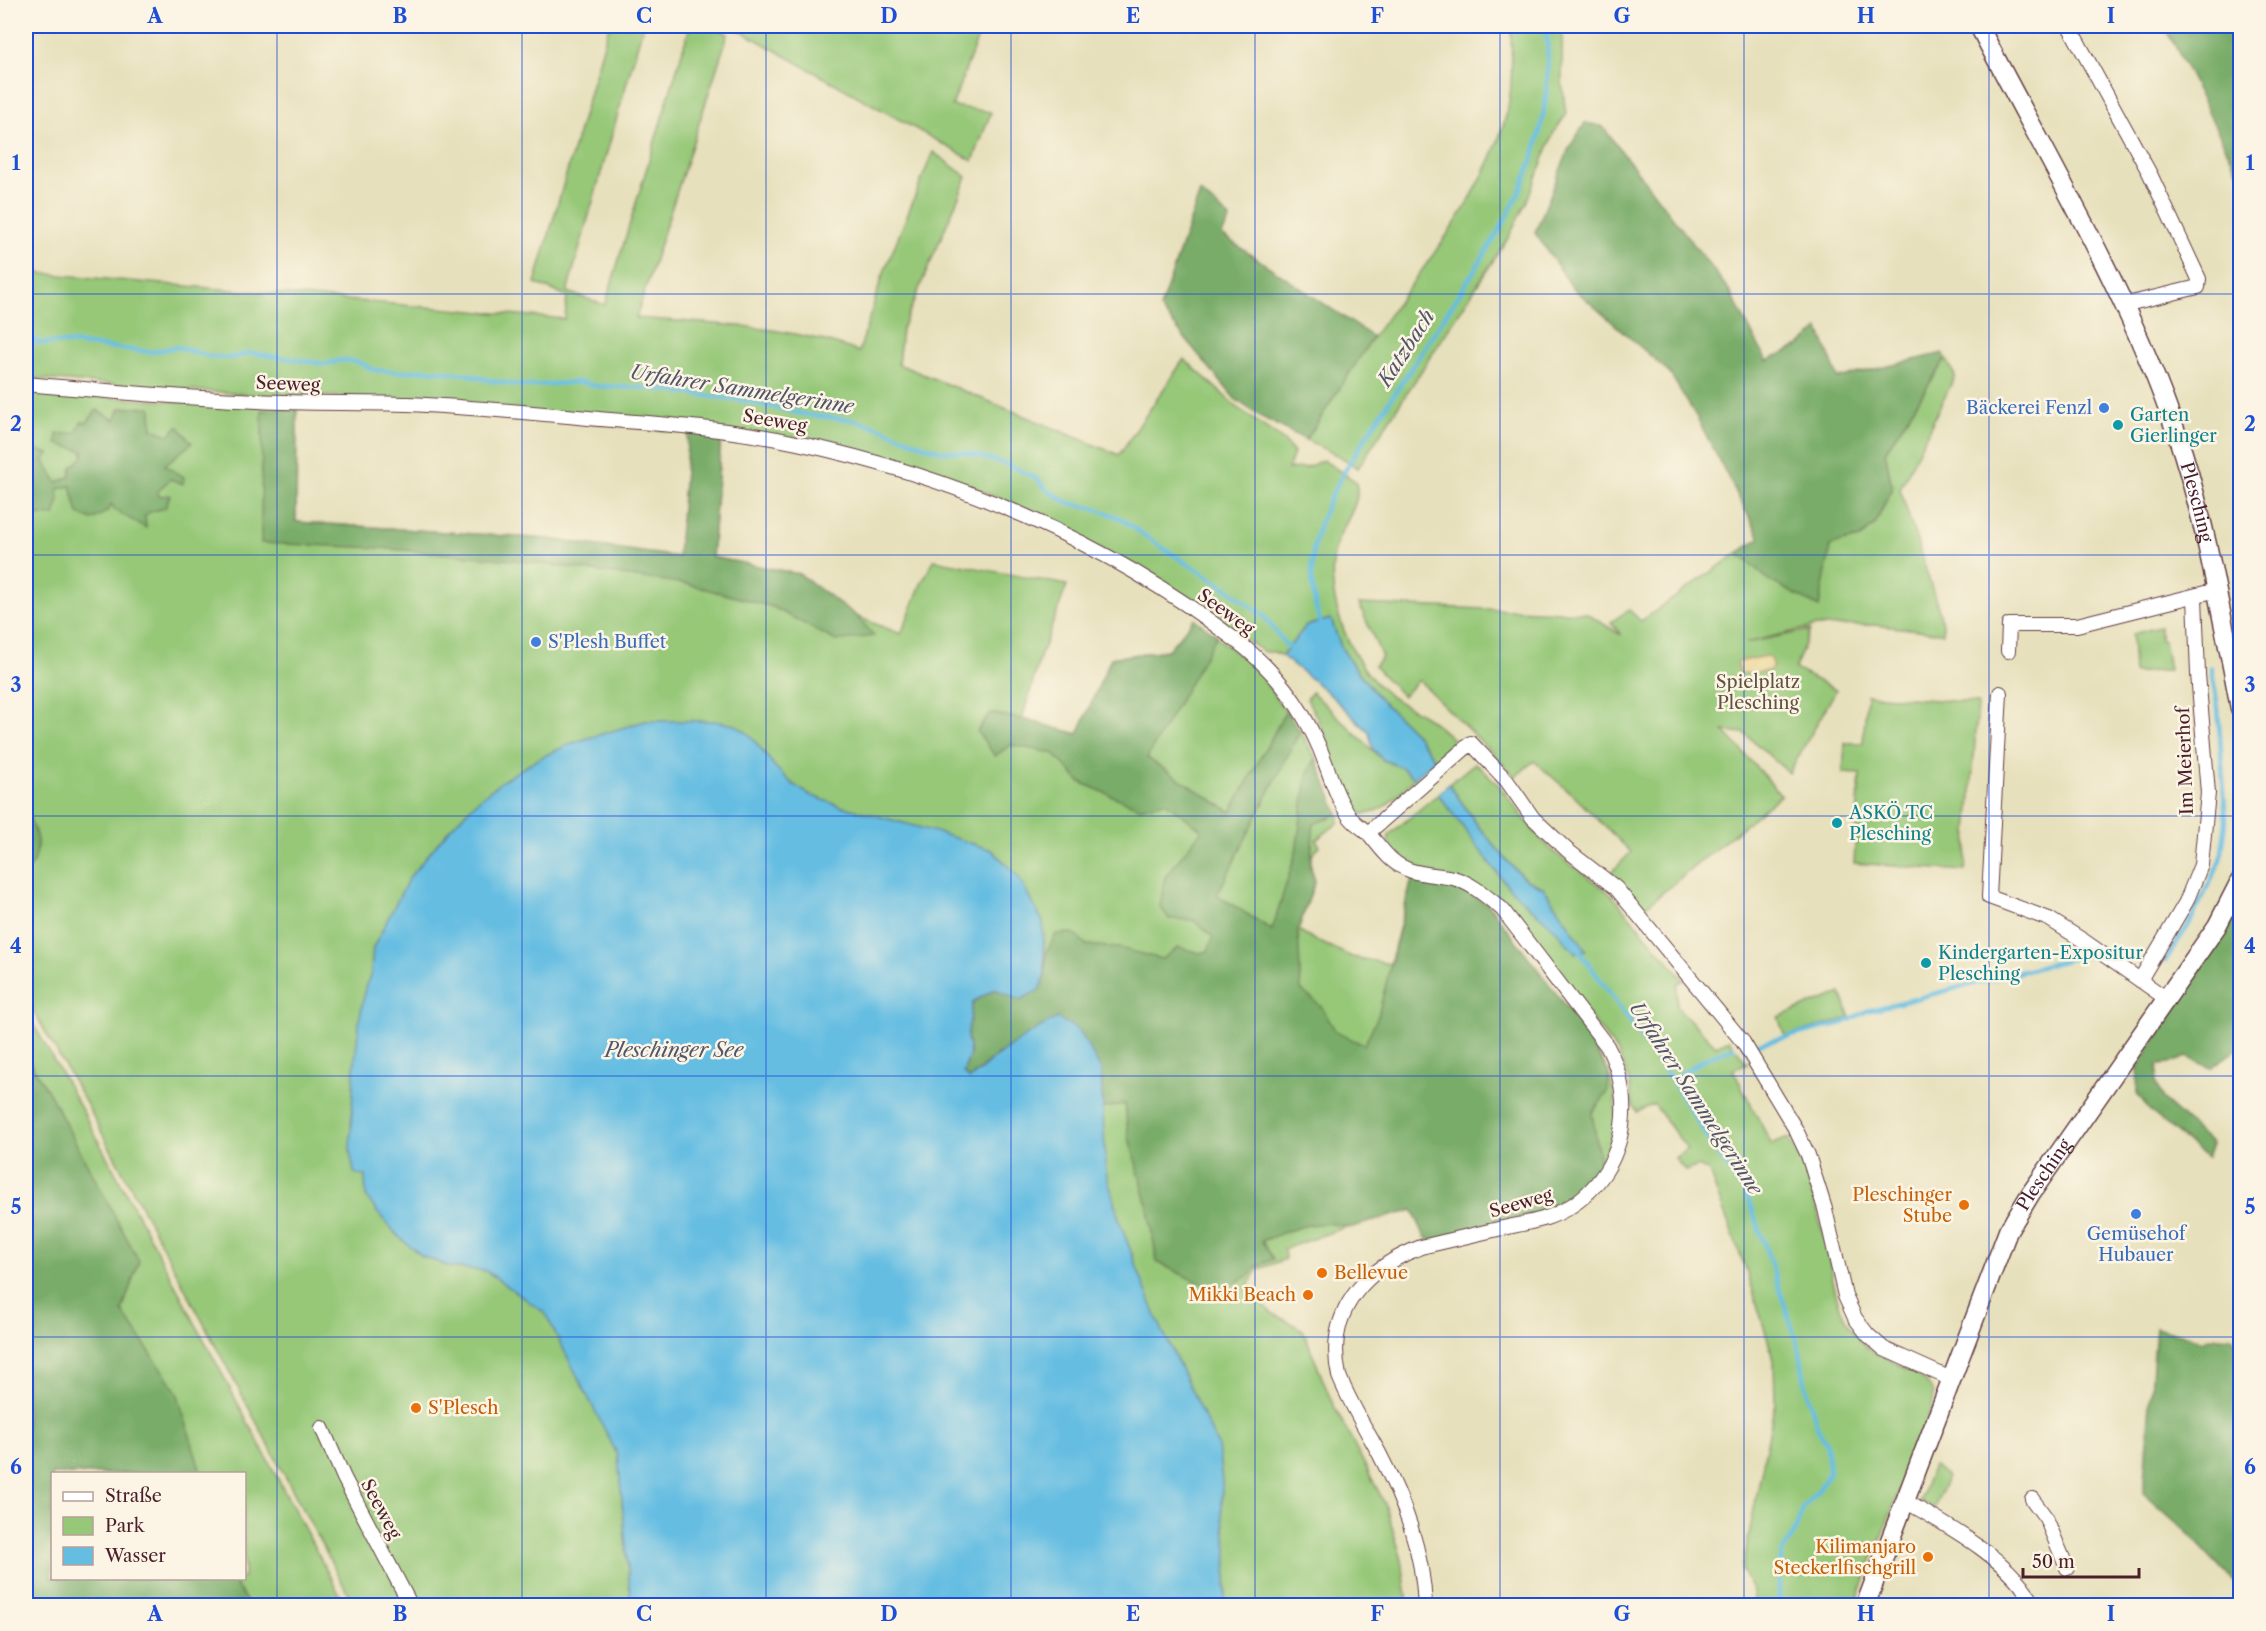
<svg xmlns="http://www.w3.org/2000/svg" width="2266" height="1631" font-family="'Libre Caslon Text',serif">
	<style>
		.green { fill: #96c878; stroke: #707452; stroke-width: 1.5; fill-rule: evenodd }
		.forest { fill: #78ac68; stroke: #61664a; stroke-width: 1.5 }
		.sand { fill: #eeda9e; stroke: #9c7c64; stroke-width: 1.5 }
		.water { fill: #65bde2; stroke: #586e86; stroke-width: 1.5 }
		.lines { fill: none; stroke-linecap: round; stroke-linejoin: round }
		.stream { stroke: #65bde2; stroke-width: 4.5 }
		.street-casing { stroke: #623c41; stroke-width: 16 }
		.secondary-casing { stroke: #623c41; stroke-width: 21 }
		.street { stroke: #fff; stroke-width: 14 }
		.secondary { stroke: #fff; stroke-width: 18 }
		.grid { fill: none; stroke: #1d4ed8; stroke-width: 1.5; stroke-opacity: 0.55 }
		.shop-dot { fill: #3f7fe0; stroke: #fcf5e5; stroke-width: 2 }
		.culture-dot { fill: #0f9aa8; stroke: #fcf5e5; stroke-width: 2 }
		.food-dot { fill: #e8710a; stroke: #fcf5e5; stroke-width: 2 }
		.labels { text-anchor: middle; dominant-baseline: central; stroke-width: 5; stroke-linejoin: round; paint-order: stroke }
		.street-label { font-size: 18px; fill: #4a1f2b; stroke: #fcf5e5 }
		.shop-label { font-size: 18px; fill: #366cbe; stroke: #fcf5e5; text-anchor: end }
		.culture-label { font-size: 18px; fill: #0d838f; stroke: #fcf5e5; text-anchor: start }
		.park-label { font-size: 18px; fill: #615242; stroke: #fcf5e5 }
		.food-label { font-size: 18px; fill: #c56008; stroke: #fcf5e5; text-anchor: end }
		.water-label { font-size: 20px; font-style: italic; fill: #53566b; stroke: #fcf5e5 }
		.neatline { fill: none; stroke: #1d4ed8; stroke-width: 2 }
		.grid-label { font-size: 20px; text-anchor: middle; font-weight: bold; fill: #1d4ed8 }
	</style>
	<rect width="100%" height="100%" fill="#fcf5e5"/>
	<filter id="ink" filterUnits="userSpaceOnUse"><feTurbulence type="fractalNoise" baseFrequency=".0167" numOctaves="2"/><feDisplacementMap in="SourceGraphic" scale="12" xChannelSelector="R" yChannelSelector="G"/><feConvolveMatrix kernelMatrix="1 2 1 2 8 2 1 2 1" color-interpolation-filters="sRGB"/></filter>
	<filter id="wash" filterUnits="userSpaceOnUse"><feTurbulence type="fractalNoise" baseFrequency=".008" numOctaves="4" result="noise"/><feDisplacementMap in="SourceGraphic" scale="24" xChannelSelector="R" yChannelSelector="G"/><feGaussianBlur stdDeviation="1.35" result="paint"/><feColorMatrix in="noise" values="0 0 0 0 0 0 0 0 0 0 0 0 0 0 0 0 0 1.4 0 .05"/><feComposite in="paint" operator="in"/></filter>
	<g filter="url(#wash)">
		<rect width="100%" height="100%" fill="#e7e0bc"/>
		<g class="green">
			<path d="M609 26H643L567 292 605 305 690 26H711L728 34 636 318C710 324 789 325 859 352L882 277 933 152 967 177 902 329 898 364 1119 455 1184 359 1239 409 1283 440 1294 453 1288 469 1306 468 1323 460 1355 481C1364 500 1344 522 1338 540 1320 587 1348 660 1384 691 1396 702 1410 707 1423 715 1435 722 1445 732 1455 741L1435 760 1414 732 1380 699 1351 663 1341 647 1331 619 1306 626 1282 656 1274 652H1264L1183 595 1029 511 962 483 853 450 350 397 245 394 26 378V272L565 319 567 296 535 283Z"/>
			<path d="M732 26H982L952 106 991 112 973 161Z"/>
			<path d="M1511 26H1562V81L1566 115 1554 132 1526 203 1508 238 1358 468 1341 457 1306 440C1329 406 1350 371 1373 337 1422 267 1483 200 1506 116 1514 88 1511 55 1511 26Z"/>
			<path d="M1946 358 1955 376 1900 489 1943 623V633L1875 625 1816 626 1746 643 1810 630 1795 669 1836 690 1789 773 1744 733 1724 731 1781 795 1644 908 1611 873 1631 852 1574 796 1534 761 1515 777C1484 743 1450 713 1419 680L1403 696 1374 666 1382 657 1359 604 1586 613 1621 635 1611 622 1629 610 1641 621 1738 553 1768 579 1827 561 1831 546 1840 542 1860 538 1875 525 1892 488 1885 452Z"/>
			<path d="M26 391 143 400 297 407 296 522 548 539 678 557 721 436 712 557 799 574 858 617 901 634 921 584 934 560 1067 585 1039 660 1022 719 1078 734 1111 658 1168 650 1194 619 1255 668 1300 731 1316 758 1339 816 1338 823 1316 840 1320 846C1307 857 1310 867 1315 881L1298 930 1315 940 1352 957 1390 964 1412 879 1444 884 1488 904 1580 1025 1596 1050 1609 1073 1615 1098 1616 1125 1601 1169 1425 1237 1413 1210 1346 1227 1284 1249 1285 1259 1257 1270 1245 1290 1272 1313 1303 1330 1331 1400 1385 1504 1402 1560 1408 1605H354L87 1105 26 998Z"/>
			<path d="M2160 627V640L2164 641 2169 670 2134 673 2132 634Z"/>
			<path d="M1312 692 1383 760 1401 767 1415 778C1399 793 1383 815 1360 814L1347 798 1324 731 1307 699Z"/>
			<path d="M1867 695 1978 703 1965 871 1854 863 1860 774 1843 773 1845 743H1863Z"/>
			<path d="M1475 763 1497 783 1537 835 1555 853 1611 894 1684 980 1677 984V1007L1716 1046 1729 1040 1747 1063 1733 1070 1772 1145 1788 1138C1813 1178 1820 1223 1831 1269 1834 1285 1837 1304 1845 1318 1850 1328 1861 1344 1870 1350 1888 1363 1940 1376 1933 1403L1855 1605H1754L1753 1591 1742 1571 1775 1402 1774 1360 1749 1278 1709 1172 1698 1166 1685 1171 1675 1158 1687 1149 1654 1104 1637 1112 1632 1105 1629 1079 1617 1051 1498 900 1407 864 1393 855 1388 841 1389 835 1438 794 1508 887 1514 892 1548 894 1543 887 1526 880 1509 863 1478 826 1449 784Z"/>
			<path d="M1841 993 1850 1018 1785 1036 1778 1017Z"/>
			<path d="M26 1011 83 1112 345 1605H26ZM52 1474H244V1578H52Z"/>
			<path d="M1933 1466 1947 1477 1934 1509 1920 1501Z"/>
		</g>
		<g class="forest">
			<path d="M2163 26H2240V176L2174 44Z"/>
			<path d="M1585 123 1602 126 1728 289 1767 361 1799 346 1819 329 1838 378 1943 353 1946 358 1885 452 1892 487 1875 524 1860 538 1840 542 1831 546 1819 607 1770 581 1738 553 1760 538 1696 416 1669 372 1572 287 1535 233 1569 148Z"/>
			<path d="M1200 192 1230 218 1222 235 1373 337 1306 440 1260 416 1235 399 1160 308Z"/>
			<path d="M151 407 152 429 169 435 178 426 192 443 165 465 184 477 183 484 170 479 158 491 159 496 170 495 165 508 150 512 145 516 146 528 116 511 111 504 108 511 92 520 78 514 71 486 58 489 59 500 54 516 34 515 26 504V427L28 425 34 449 49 454 43 460 57 482 70 477 72 467 83 457V451L57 444V434L76 433 81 422H87L97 410 115 420 120 408Z"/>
			<path d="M262 410H297L296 522 548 539 678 557 688 433 721 436 712 557 799 574 858 617 874 636 836 641 773 607 687 584 514 560 380 548 261 543Z"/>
			<path d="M1194 619 1217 635 1147 758 1231 812 1286 711 1300 731 1217 895 1272 930 1296 852 1307 775 1316 758 1338 814 1314 824 1310 867 1315 881 1298 930 1301 990 1321 1006 1336 1032 1364 1045 1378 1016 1412 879C1440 883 1463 889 1488 904L1580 1025 1609 1073 1608 1092 1592 1113 1601 1169 1581 1191 1553 1209 1433 1241 1425 1237 1413 1210 1349 1228C1319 1216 1290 1230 1262 1241L1273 1259 1254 1268 1250 1275 1223 1290 1197 1282 1157 1262 1147 1203 1128 1134 1125 1104 1103 1108 1101 1070 998 1054 969 1079 963 1074 970 1054 967 1037 973 1002 995 989 1020 1000 1045 977 1046 953 1056 934 1073 933 1087 945 1119 948 1162 959 1179 947 1199 953 1208 951 1213 937 1193 920 1169 919 1160 906 1165 877 1202 830 1165 802 1140 808 1080 782 1053 753 1011 745 995 756 977 731 990 713 1022 719 1078 734 1111 658 1168 650Z"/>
			<path d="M26 812C38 833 44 853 26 873Z"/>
			<path d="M2240 909V1002L2238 1011 2240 1047 2211 1068 2187 1057 2169 1064 2158 1065 2156 1083 2163 1100 2212 1144 2207 1158 2150 1111 2137 1093 2138 1066Z"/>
			<path d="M26 1056 49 1093 139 1261 122 1311 177 1392 201 1473 52 1474V1578L232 1579 249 1605H26Z"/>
			<path d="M2156 1327 2201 1340 2232 1336C2234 1341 2239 1347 2240 1353 2246 1378 2235 1407 2240 1432V1605L2236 1584 2185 1530 2143 1493Z"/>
		</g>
		<path class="sand" d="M1767 656 1771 660 1773 667 1768 671 1740 674 1737 662Z"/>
		<g class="water">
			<path d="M1331 619 1341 647 1351 663 1380 699 1414 732 1435 760 1415 778 1401 767 1383 760 1373 749 1369 732 1325 690 1282 656 1306 626Z"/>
			<path d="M645 721H714L736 725 750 735 776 768 794 785 810 795 840 806 933 831 992 850 1018 876 1043 922 1045 977 1039 990 1020 1000 995 989 973 1002 967 1037 970 1054 963 1073 970 1079C997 1055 1025 1034 1057 1018L1079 1030 1101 1070 1106 1172 1120 1223 1157 1319 1218 1446 1222 1481V1512L1227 1548 1226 1590 1223 1605H631L618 1456 545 1313 486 1271 450 1267 422 1256 399 1237 377 1212 366 1196 365 1176 358 1175 354 1172 350 1151 354 1069 359 1023 365 988 371 974 373 948 409 878 446 833 476 802 502 781 538 759 572 743Z"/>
			<path d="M1449 784 1478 826 1509 863 1526 880 1543 887 1586 950 1575 953 1556 930 1508 887 1438 794Z"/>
		</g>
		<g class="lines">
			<g class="stream">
				<path d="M26 334 39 343H70L151 352 177 347 212 357 231 358 251 353 325 364 343 360 358 362 374 370 399 372 427 370 466 374 492 381 526 386 580 382 596 386 646 388 746 401 807 415 854 420 880 428 927 447 942 451 967 453 1006 464 1036 478 1048 491 1069 503 1097 509 1120 518 1161 547 1228 589 1263 615 1285 644 1293 649"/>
				<path d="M1322 626C1311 600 1309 565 1316 537 1327 493 1355 455 1379 417 1407 375 1434 333 1461 291 1485 254 1509 218 1526 177 1545 129 1551 77 1546 26"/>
				<path d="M1578 949 1672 1080 1711 1144 1746 1193 1763 1240 1800 1351 1805 1383 1817 1426 1827 1446 1829 1473 1818 1491 1803 1508 1795 1532 1782 1553 1779 1570V1606"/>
				<path d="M2165 961 2189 924 2221 860 2226 822 2218 708 2211 668"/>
				<path d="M1754 1045 1843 1023 1867 1011 2087 955"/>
				<path d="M1672 1080 1710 1056 1734 1048"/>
			</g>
		</g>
	</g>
	<g filter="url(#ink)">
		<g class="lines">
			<g class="street-casing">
				<g id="street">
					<path d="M2069 26 2150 174 2199 279 2198 287 2123 305"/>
					<path d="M26 384C103 391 180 398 258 401 308 404 358 402 408 404 472 407 535 413 599 419 665 424 732 429 797 443 953 476 1107 541 1234 639 1273 668 1301 704 1320 749 1329 771 1336 798 1350 817 1355 824 1363 828 1369 834 1382 849 1391 865 1412 871 1425 875 1440 875 1453 878 1472 883 1487 897 1502 909L1607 1046C1621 1072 1626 1097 1622 1126 1616 1170 1585 1206 1543 1219 1528 1223 1513 1226 1498 1229 1472 1235 1447 1241 1421 1247 1364 1269 1325 1312 1339 1376 1350 1403 1365 1428 1379 1453 1404 1501 1423 1551 1425 1606"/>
					<path d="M2008 651 2009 625H2077L2217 590"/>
					<path d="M2000 693 1989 897 2049 919 2084 941 2167 999"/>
					<path d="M1368 833 1471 743 1507 781 1533 818 1567 850 1616 888 1743 1042 1796 1130 1808 1155 1825 1209 1845 1296 1855 1318 1868 1335 1884 1349 1951 1379"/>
					<path d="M2140 980 2186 902 2201 865 2208 793 2198 674 2195 597"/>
					<path d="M322 1428 344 1478 411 1606"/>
					<path d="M2032 1499 2046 1518 2067 1568"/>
					<path d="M1905 1501C1945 1524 2015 1562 2034 1606"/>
				</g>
			</g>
			<g class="secondary-casing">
				<g id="secondary">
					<path id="s1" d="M1979 26C2048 160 2128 291 2177 435 2196 490 2208 545 2219 602 2226 638 2234 673 2240 709"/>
					<path id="s2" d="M1865 1606 2008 1231 2031 1193 2217 926 2240 881"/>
				</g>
			</g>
			<use href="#street" class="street"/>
			<use href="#secondary" class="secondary"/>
		</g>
	</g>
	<path class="grid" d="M277 26V1606M522 26V1606M766 26V1606M1011 26V1606M1255 26V1606M1500 26V1606M1744 26V1606M1989 26V1606M26 294H2240M26 555H2240M26 816H2240M26 1076H2240M26 1337H2240"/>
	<g class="shop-dot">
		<circle cx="2104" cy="408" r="6"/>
		<circle cx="536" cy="642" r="6"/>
		<circle cx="2136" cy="1214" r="6"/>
	</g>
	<g class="culture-dot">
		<circle cx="2118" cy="425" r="6"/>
		<circle cx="1837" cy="823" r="6"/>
		<circle cx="1926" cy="963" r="6"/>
	</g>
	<g class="food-dot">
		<circle cx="1964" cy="1205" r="6"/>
		<circle cx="1322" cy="1273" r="6"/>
		<circle cx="1308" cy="1295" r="6"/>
		<circle cx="416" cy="1408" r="6"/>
		<circle cx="1928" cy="1557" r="6"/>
	</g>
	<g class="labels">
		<g class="street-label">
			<text transform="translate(288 384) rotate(2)">Seeweg</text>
			<text transform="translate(775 421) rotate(10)">Seeweg</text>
			<text stroke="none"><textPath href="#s1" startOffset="525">Plesching</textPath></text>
			<text transform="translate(1226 612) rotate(36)">Seeweg</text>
			<text transform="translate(2185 761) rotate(-92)">Im Meierhof</text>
			<text stroke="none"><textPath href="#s2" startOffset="468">Plesching</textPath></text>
			<text transform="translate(1521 1203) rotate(-16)">Seeweg</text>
			<text transform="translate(381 1509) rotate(62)">Seeweg</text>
		</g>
		<g class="shop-label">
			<text x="2092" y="408">Bäckerei Fenzl</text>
			<text x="548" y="642" text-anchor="start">S'Plesh Buffet</text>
			<text x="2136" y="1234" text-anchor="middle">Gemüsehof<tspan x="2136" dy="21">Hubauer</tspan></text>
		</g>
		<g class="culture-label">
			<text x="2130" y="415">Garten<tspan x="2130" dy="21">Gierlinger</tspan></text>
			<text x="1849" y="813">ASKÖ TC<tspan x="1849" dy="21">Plesching</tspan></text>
			<text x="1938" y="953">Kindergarten-Expositur<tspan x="1938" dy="21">Plesching</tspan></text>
		</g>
		<g class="park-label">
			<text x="1758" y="682">Spielplatz<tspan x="1758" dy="21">Plesching</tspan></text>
		</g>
		<g class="food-label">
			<text x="1952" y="1195">Pleschinger<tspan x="1952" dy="21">Stube</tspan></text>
			<text x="1334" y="1273" text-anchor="start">Bellevue</text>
			<text x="1296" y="1295">Mikki Beach</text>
			<text x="428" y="1408" text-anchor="start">S'Plesch</text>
			<text x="1916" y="1547">Kilimanjaro<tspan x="1916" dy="21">Steckerlfischgrill</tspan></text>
		</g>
		<g class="water-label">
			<text transform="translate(1406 348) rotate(-57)">Katzbach</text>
			<text transform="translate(742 389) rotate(9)">Urfahrer Sammelgerinne</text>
			<text x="674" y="1050">Pleschinger See</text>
			<text transform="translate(1696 1098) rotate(57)">Urfahrer Sammelgerinne</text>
		</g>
	</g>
	<rect width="2266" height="1631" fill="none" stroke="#fcf5e5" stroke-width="66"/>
	<rect x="51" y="1472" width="195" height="108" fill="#fcf5e5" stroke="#b59f9b" stroke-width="1.5"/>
	<rect x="63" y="1492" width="30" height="9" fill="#ffffff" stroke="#b59f9b" stroke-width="1.5"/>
	<text x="105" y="1502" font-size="18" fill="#4a1f2b">Straße</text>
	<rect x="63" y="1517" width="30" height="18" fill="#96c878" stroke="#b59f9b" stroke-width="1.5"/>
	<text x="105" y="1532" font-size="18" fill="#4a1f2b">Park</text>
	<rect x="63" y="1547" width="30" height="18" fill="#65bde2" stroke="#b59f9b" stroke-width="1.5"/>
	<text x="105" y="1562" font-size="18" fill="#4a1f2b">Wasser</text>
	<path d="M2023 1568v9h116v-9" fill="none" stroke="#4a1f2b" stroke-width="3"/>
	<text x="2032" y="1568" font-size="18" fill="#4a1f2b" stroke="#fcf5e5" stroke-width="4.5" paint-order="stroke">50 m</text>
	<rect x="33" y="33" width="2200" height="1565" class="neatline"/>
	<g class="grid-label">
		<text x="155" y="23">A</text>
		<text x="400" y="23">B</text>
		<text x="644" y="23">C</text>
		<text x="889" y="23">D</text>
		<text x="1133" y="23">E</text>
		<text x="1377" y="23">F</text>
		<text x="1622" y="23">G</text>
		<text x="1866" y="23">H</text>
		<text x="2111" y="23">I</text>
		<text x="16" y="170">1</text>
		<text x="2250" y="170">1</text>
		<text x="16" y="431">2</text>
		<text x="2250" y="431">2</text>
		<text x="16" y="692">3</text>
		<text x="2250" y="692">3</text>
		<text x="16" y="953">4</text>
		<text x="2250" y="953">4</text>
		<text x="16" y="1214">5</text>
		<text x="2250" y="1214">5</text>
		<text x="16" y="1474">6</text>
		<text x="2250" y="1474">6</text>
		<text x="155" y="1621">A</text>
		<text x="400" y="1621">B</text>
		<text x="644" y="1621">C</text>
		<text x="889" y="1621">D</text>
		<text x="1133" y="1621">E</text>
		<text x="1377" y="1621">F</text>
		<text x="1622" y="1621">G</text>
		<text x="1866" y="1621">H</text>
		<text x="2111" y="1621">I</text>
	</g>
</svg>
